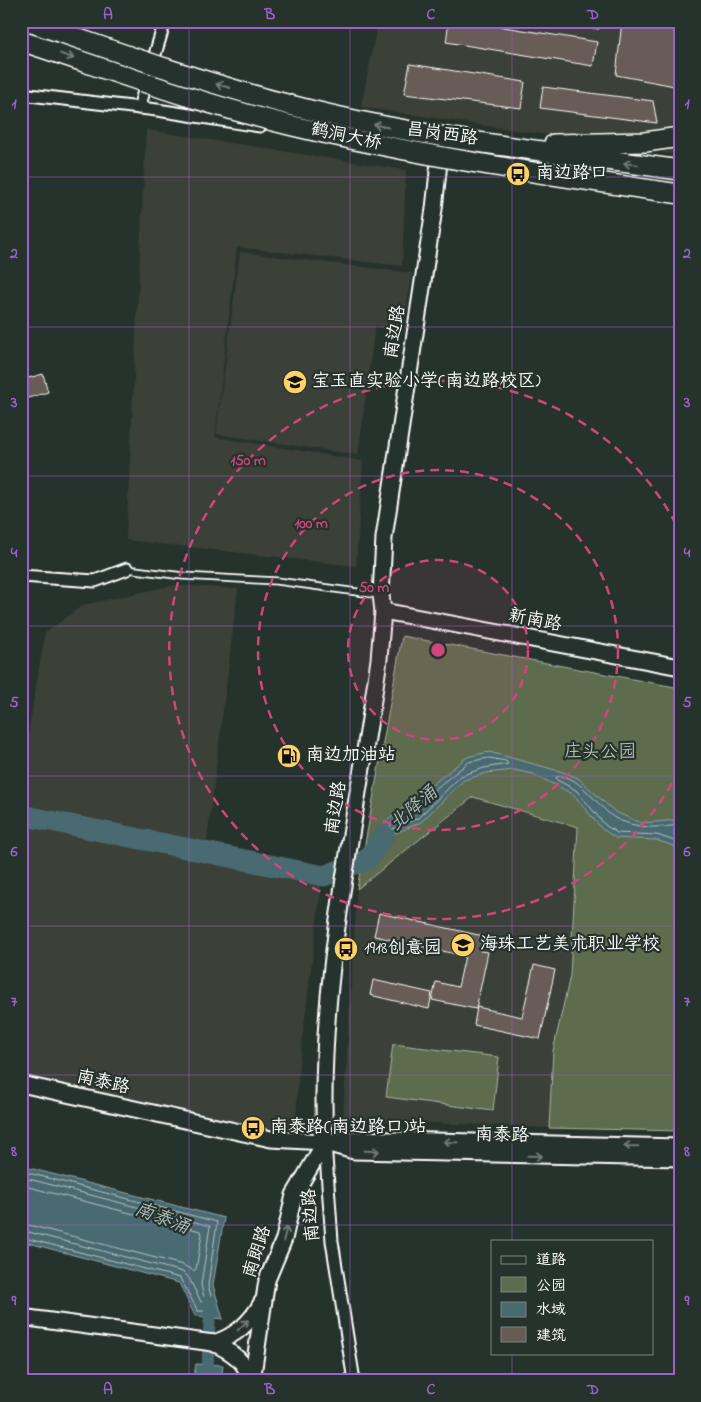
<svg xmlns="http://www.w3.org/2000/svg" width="701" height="1402" font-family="'Indie Flower','LXGW WenKai TC',sans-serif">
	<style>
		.built { fill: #3a3f39 }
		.green { fill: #5c6c4e; stroke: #aeb6a6 }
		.water { fill: #496a6f; stroke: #92a6a9 }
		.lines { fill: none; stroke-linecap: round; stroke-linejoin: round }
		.shore { stroke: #b6c3c5; stroke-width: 1 }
		.canal { stroke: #496a6f; stroke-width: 12 }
		.river { stroke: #496a6f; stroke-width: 21 }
		.building { fill: #675b56; stroke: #fff }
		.service-casing { stroke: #fff; stroke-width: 9 }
		.minor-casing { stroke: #fff; stroke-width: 15 }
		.tertiary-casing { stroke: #fff; stroke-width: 19 }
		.primary-casing { stroke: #fff; stroke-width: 22 }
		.service { stroke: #26332d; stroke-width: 5.5 }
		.minor { stroke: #26332d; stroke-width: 11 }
		.tertiary { stroke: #26332d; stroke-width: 15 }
		.primary { stroke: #26332d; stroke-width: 19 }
		.primary-bridge-casing { stroke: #fff; stroke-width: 22; stroke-linecap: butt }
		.primary-bridge { stroke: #26332d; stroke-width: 19 }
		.oneway { stroke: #727a76 }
		.grid { fill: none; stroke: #9c61cf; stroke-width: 1; stroke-opacity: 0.55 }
		.ring { fill: none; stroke: #ce467c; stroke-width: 2.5; stroke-dasharray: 9 6 }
		.labels { text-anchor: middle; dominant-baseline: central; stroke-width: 4.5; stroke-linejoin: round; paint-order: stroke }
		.street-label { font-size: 18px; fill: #fff; stroke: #26332d }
		.poi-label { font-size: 18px; fill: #fff; stroke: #26332d; text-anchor: start }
		.park-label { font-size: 18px; fill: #b6bdaf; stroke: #26332d }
		.water-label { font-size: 19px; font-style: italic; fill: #adbcbe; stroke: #26332d }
		.centre { fill: #ce467c; stroke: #26332d; stroke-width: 2.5 }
		.ring-label { font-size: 15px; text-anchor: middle; font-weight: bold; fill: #ce467c; stroke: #26332d; stroke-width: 4.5; stroke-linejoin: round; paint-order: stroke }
		.neatline { fill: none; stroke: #9c61cf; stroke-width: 2 }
		.grid-label { font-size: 16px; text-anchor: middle; font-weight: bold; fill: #9c61cf }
	</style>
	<rect width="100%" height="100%" fill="#26332d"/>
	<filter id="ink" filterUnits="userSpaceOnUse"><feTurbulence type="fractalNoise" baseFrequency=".02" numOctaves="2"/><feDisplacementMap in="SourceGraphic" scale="10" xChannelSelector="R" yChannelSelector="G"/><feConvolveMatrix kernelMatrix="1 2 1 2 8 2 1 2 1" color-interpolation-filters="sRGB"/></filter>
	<g filter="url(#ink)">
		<g class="built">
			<path d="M378 21H680V155L361 107Z"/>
			<path d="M146 130 406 170 402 266 237 247 215 437 363 461 356 566 126 540Z"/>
			<path d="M240 252 412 273 403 331 375 326 358 455 216 434Z"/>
			<path d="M174 585 238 589 205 857 322 881 299 1065 296 1117 288 1129 275 1134 21 1076V777L45 633 83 605Z"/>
			<path d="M473 797 578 827 570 976 553 1051 549 1128 343 1119 357 889Z"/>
		</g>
		<g class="green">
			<path d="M402 636 680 688V1131L549 1128 553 1051 570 976 578 827 473 797 357 889Z"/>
			<path d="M393 1044 499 1057 493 1111 386 1097Z"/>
		</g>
		<g class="water">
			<path d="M489 752 563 772 578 778 615 812 641 823 680 820V848L656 840 616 838 602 829 573 794 533 774 514 770 486 773 464 780 421 822 386 837 368 859 375 838 387 821 467 757Z"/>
			<path d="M21 1166 224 1218 213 1285 223 1319 195 1316 179 1283 21 1241Z"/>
			<path d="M196 1364 223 1365 221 1381H193Z"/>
		</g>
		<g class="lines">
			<g class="shore">
				<path d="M489 758 506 761 508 764 484 768 461 776 418 818 393 829 390 828 391 824 469 762Z"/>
				<path d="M680 825C656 828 637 829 615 818 601 810 574 769 556 777L557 780 576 790 605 825 617 833 657 835 680 843"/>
				<path d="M21 1171 217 1222 208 1285 215 1311H198L180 1278 21 1237"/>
				<path d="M21 1177 210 1226 201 1285 205 1301 201 1302 189 1278 183 1272 21 1230"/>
				<path d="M21 1185 200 1231 202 1234 196 1269 194 1271 183 1265 21 1223"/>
			</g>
			<path class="canal" d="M207 1381 210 1308 208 1301"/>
			<path class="river" d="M21 815 324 876 368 859 384 835"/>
		</g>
		<g class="building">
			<path d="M449 21H467L597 42 593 66 446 42Z"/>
			<path d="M546 21H600L599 29Z"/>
			<path d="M622 21H680V87L616 75Z"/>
			<path d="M410 64 525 82 521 108 404 94Z"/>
			<path d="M543 87 653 101 657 123 540 108Z"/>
			<path d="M43 374 48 392 25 399 21 416V380Z"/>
			<path d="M21 494 28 495 24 531H21Z"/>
			<path d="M379 913 483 936 480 951 488 952 476 1009 432 1000 436 982 458 987 465 956 374 936Z"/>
			<path d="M534 965 555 970 540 1039 474 1025 477 1007 522 1017Z"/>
			<path d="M373 980 432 993 429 1009 370 995Z"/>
			<path d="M99 1372 108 1381H90Z"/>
			<path d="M121 1373 129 1381H114Z"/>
		</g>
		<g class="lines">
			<g class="service-casing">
				<path id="service" d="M127 569 183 576 277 581 379 595"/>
			</g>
			<g class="minor-casing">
				<g id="minor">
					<path d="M21 94 157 110 260 126"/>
					<path d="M139 108 165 21"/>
					<path d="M21 576 95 581 127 569"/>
					<path d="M325 1142 332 1241 354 1381"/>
				</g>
			</g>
			<g class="tertiary-casing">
				<g id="tertiary">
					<path d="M383 611 680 667"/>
					<path d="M21 1084 271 1139 325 1142 354 1139 680 1147"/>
					<path d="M325 1142C317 979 357 820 379 659L383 611 381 595 384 538 434 209 440 153"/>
					<path d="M333 1145 354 1151 680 1158"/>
					<path d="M21 1317 213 1343C230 1351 247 1361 250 1381"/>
					<path d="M213 1343C235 1337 252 1321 262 1302"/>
					<path d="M252 1381 267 1280 284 1239 294 1195 325 1142"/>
				</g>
			</g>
			<g class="primary-casing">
				<g id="primary">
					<path d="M554 144 645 142 680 137"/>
					<path d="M498 145 680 170"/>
				</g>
			</g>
			<use href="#service" class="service"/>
			<use href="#minor" class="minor"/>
			<use href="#tertiary" class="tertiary"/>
			<use href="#primary" class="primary"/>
			<g class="primary-bridge-casing">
				<g id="primary-bridge">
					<path d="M27 21C114 51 201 82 290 105 359 123 428 135 498 145"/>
					<path d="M21 41C110 70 198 103 289 125 417 156 549 175 680 194"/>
				</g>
			</g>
			<use href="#primary-bridge" class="primary-bridge"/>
		</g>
		<defs><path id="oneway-shaft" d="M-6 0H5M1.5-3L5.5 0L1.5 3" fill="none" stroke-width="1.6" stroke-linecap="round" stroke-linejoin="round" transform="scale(1.25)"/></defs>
		<g class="oneway">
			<use href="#oneway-shaft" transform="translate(67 56) rotate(19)"/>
			<use href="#oneway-shaft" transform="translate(223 86) rotate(-164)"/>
			<use href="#oneway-shaft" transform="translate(381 126) rotate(-169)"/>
			<use href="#oneway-shaft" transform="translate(631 164) rotate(-172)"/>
			<use href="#oneway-shaft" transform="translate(451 1142) rotate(-179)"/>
			<use href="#oneway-shaft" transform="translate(631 1146) rotate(-179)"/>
			<use href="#oneway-shaft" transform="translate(372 1151) rotate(2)"/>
			<use href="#oneway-shaft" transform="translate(535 1156) rotate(1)"/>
			<use href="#oneway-shaft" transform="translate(285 1234) rotate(-76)"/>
			<use href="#oneway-shaft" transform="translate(243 1325) rotate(-44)"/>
		</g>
	</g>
	<path class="grid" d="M189 21V1381M350 21V1381M512 21V1241M21 177H680M21 327H680M21 476H680M21 626H680M21 776H680M21 926H680M21 1075H680M21 1225H680M512 1353V1381"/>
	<circle cx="438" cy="650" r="90" fill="#ce467c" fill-opacity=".12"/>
	<g class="ring">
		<circle cx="438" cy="650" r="90"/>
		<circle cx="438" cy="650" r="180"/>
		<path d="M679 770A269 269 0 1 1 679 530"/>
	</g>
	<defs>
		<g id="bus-disc" transform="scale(1.25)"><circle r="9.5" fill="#ffd166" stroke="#26332d"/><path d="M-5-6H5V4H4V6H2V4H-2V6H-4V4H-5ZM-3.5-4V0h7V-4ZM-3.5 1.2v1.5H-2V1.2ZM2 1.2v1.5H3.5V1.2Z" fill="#111"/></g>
		<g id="school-disc" transform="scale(1.25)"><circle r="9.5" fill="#ffd166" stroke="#26332d"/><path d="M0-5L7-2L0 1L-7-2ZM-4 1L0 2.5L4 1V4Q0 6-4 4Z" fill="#111"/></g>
		<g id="fuel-disc" transform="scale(1.25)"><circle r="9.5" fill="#ffd166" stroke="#26332d"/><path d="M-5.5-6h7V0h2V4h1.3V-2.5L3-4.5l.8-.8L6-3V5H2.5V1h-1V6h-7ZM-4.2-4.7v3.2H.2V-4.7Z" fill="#111"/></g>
	</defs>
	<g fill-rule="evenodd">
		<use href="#bus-disc" x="518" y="174"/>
		<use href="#school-disc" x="295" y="382"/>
		<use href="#fuel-disc" x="289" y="756"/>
		<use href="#school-disc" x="463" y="945"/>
		<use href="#bus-disc" x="346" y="949"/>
		<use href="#bus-disc" x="253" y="1128"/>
	</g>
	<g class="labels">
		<g class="street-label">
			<text transform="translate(442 135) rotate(8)">昌岗西路</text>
			<text transform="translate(346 137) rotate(12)">鹤洞大桥</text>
			<text transform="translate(396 332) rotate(-81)">南边路</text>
			<text transform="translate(535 621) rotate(11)">新南路</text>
			<text transform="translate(337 808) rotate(-81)">南边路</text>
			<text transform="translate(103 1083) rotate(13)">南泰路</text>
			<text transform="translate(502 1136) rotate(1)">南泰路</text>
			<text transform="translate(312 1215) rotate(-95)">南边路</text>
			<text transform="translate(258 1252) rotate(-72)">南朗路</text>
		</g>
		<g class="poi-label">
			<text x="536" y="174">南边路口</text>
			<text x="312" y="382">宝玉直实验小学(南边路校区)</text>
			<text x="306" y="756">南边加油站</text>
			<text x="480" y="945">海珠工艺美术职业学校</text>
			<text x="364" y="949">1918创意园</text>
			<text x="270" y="1128">南泰路(南边路口)站</text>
		</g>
		<g class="park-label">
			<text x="600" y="753">庄头公园</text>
		</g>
		<g class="water-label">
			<text transform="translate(414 809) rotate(-41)">北降涌</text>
			<text transform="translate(162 1219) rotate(21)">南泰涌</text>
		</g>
	</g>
	<circle cx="438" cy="650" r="8" class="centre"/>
	<g class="ring-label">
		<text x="248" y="465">150 m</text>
		<text x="311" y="528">100 m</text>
		<text x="374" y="592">50 m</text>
	</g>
	<rect width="701" height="1402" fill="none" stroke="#26332d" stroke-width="55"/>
	<rect x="491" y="1240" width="162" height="115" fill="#26332d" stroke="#7d8581"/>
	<rect x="501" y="1256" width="25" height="8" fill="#26332d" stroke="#7d8581"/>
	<text x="536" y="1264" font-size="15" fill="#ffffff">道路</text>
	<rect x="501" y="1277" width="25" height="15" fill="#5c6c4e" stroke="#7d8581"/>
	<text x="536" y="1290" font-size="15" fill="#ffffff">公园</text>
	<rect x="501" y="1302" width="25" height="15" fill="#496a6f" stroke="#7d8581"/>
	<text x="536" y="1314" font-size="15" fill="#ffffff">水域</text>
	<rect x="501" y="1327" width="25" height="15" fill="#675b56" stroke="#7d8581"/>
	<text x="536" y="1340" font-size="15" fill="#ffffff">建筑</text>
	<rect x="28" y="28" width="646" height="1346" class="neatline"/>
	<g class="grid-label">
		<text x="108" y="19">A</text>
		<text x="270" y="19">B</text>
		<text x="431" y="19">C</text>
		<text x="593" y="19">D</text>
		<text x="14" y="108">1</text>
		<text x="687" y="108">1</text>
		<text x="14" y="258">2</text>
		<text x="687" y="258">2</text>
		<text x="14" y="407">3</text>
		<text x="687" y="407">3</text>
		<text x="14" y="557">4</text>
		<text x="687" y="557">4</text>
		<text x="14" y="707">5</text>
		<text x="687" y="707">5</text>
		<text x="14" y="856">6</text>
		<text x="687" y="856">6</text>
		<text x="14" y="1006">7</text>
		<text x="687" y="1006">7</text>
		<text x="14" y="1156">8</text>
		<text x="687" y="1156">8</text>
		<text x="14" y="1305">9</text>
		<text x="687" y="1305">9</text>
		<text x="108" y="1394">A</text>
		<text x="270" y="1394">B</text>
		<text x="431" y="1394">C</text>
		<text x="593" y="1394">D</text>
	</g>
</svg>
